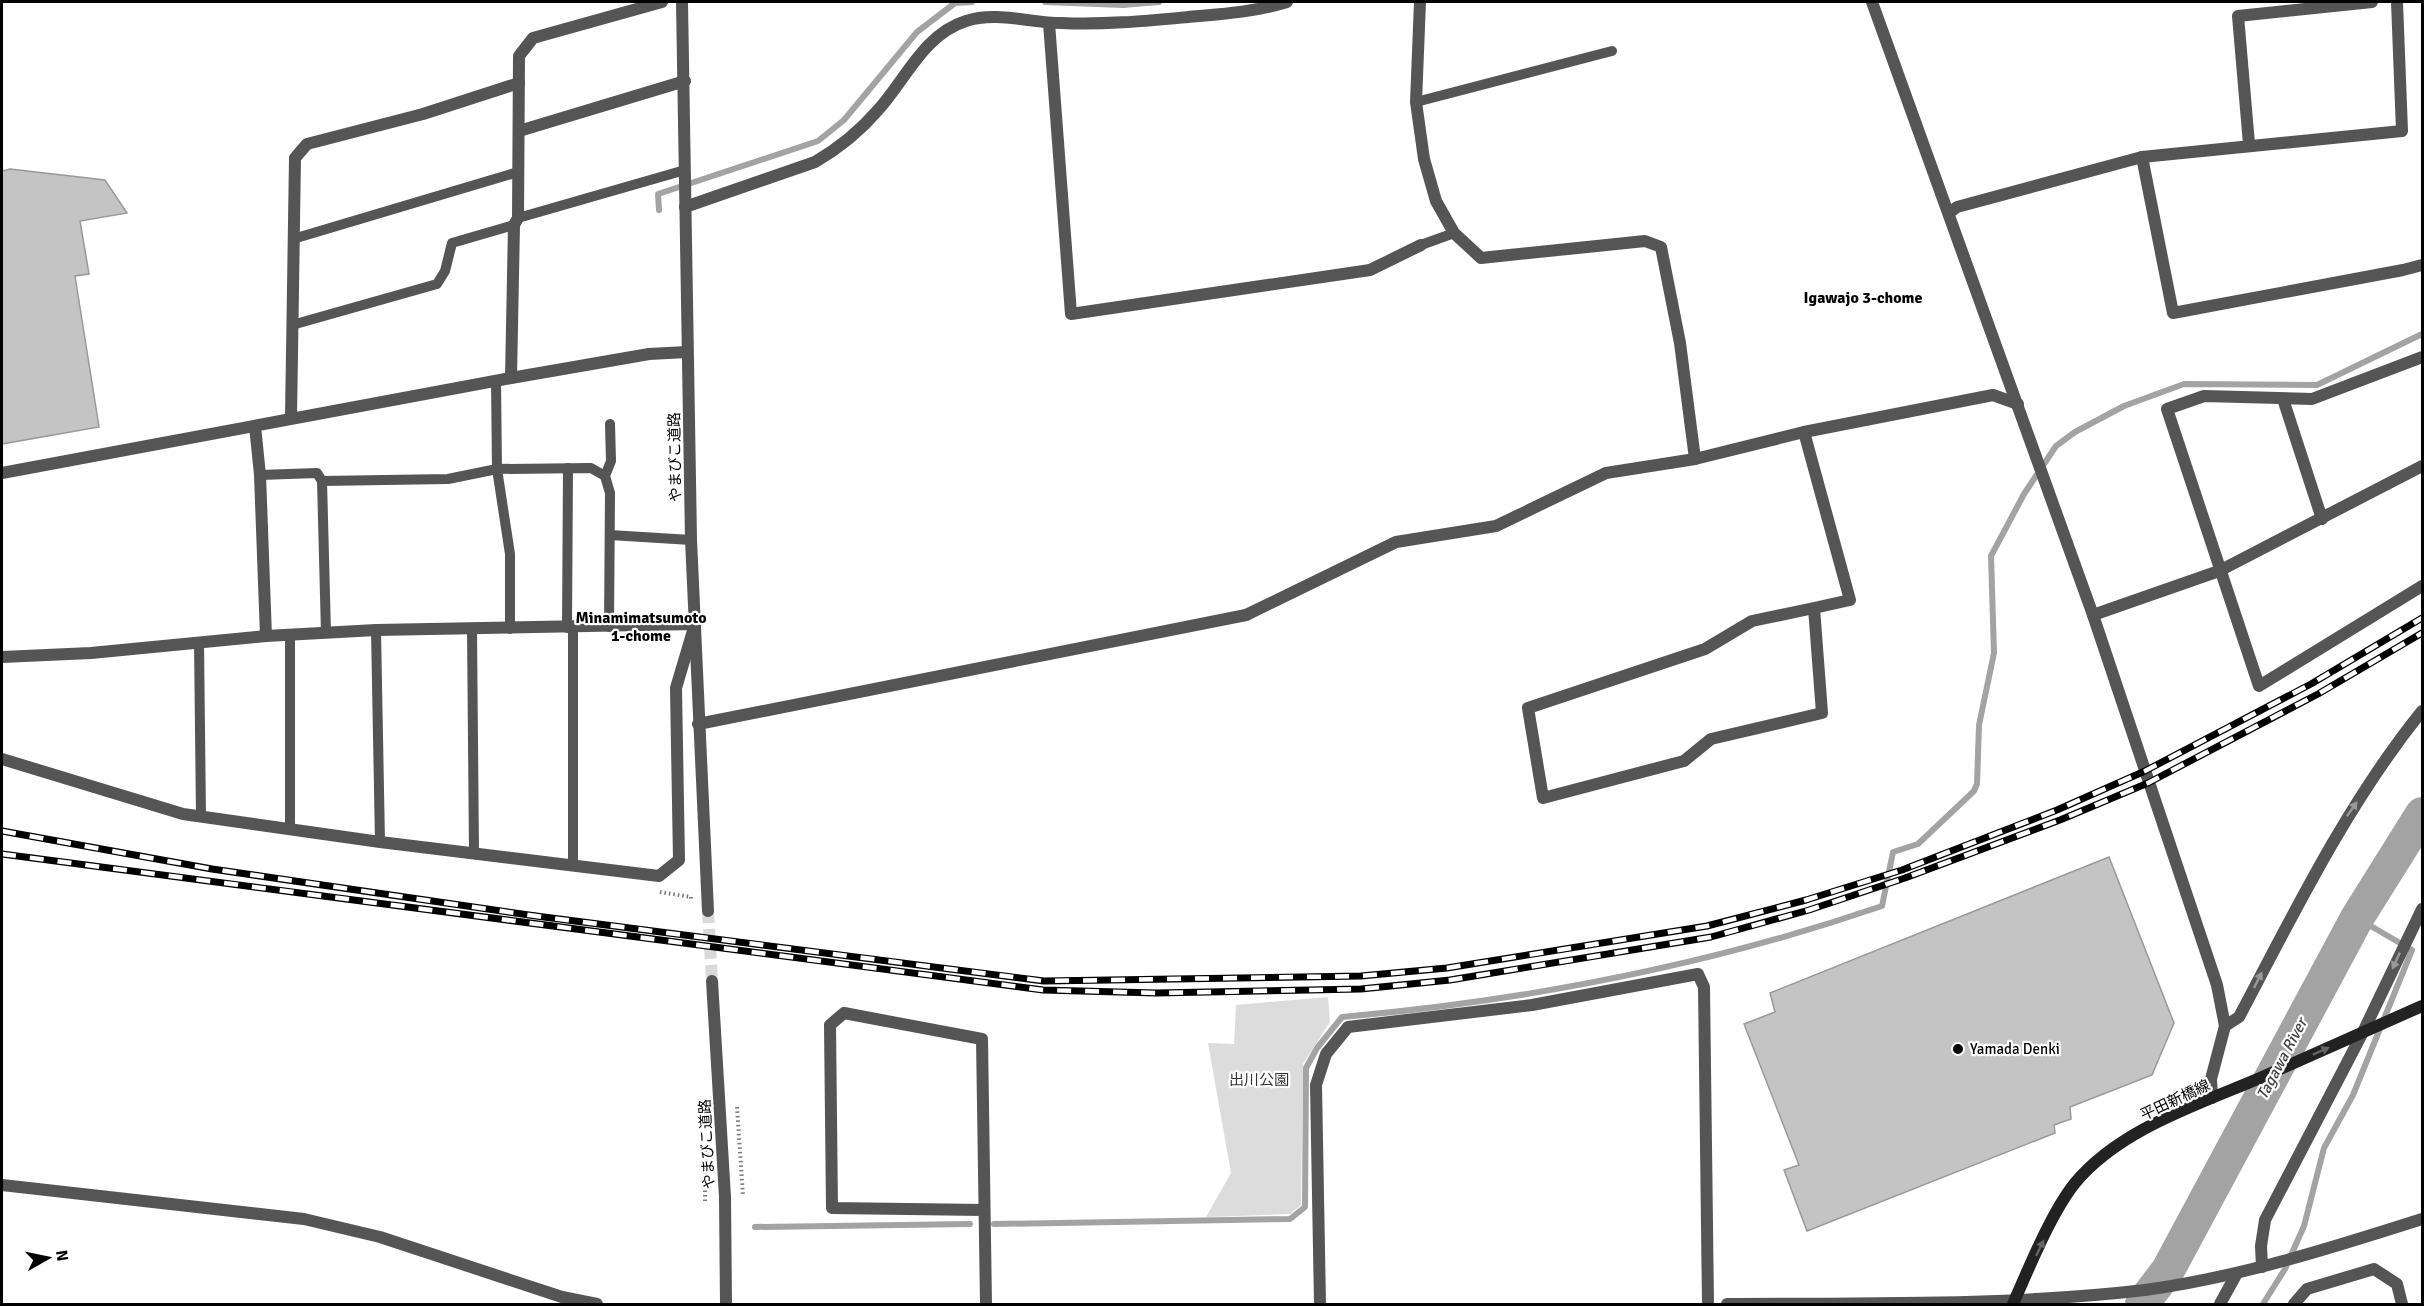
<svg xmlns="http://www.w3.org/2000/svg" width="2424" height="1306" font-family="Signika,'Noto Sans JP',sans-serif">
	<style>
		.green { fill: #dcdcdc }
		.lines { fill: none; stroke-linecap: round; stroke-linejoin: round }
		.stream { stroke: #a3a3a3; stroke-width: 6 }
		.river { stroke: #a3a3a3; stroke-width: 34 }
		.building { fill: #c4c4c4; stroke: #999; stroke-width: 1.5 }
		.tertiary-tunnel { stroke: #d9d9d9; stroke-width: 12; stroke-dasharray: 12 6; stroke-linecap: butt }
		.path { stroke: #777; stroke-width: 4; stroke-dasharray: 1.5 3; stroke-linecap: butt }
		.service { stroke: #555; stroke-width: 10 }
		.minor { stroke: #555; stroke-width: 12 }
		.tertiary { stroke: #555; stroke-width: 12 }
		.secondary { stroke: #222; stroke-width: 12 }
		.rail-casing { stroke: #000; stroke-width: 7 }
		.rail { stroke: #fff; stroke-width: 4.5; stroke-dasharray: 14; stroke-linecap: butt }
		.oneway { fill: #999 }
		.oneway2 { fill: #646464 }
		.poi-dot { fill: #000; stroke: #fff; stroke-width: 2 }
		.labels { text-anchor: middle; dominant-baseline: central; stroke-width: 4.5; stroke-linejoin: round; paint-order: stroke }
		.street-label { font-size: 15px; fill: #000; stroke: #fff }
		.poi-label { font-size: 15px; fill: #000; stroke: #fff; text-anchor: start }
		.park-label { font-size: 15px; fill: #333; stroke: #fff }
		.neighbourhood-label { font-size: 16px; font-weight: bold; fill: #000; stroke: #fff }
		.water-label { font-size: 16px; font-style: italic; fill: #444; stroke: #fff }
	</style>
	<rect width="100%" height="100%" fill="#fff"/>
	<path class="green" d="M1328 997 1330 1022 1303 1064 1301 1205 1290 1214 1206 1217 1231 1173 1208 1043 1234 1044 1236 1005Z"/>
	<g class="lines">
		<g class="stream">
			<path d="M1045 2 1123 5 1159 2"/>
			<path d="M659 210 658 194 818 141 844 120 917 32 955 3 972 2"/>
			<path d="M994 1224 1290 1219 1305 1207 1306 1068 1317 1048 1342 1017C1523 1001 1710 965 1882 906L1893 852 1918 844 1974 791 1977 784 1979 725 1994 653 1991 556 2024 494 2056 446 2075 432 2124 406 2184 384 2317 385 2422 334"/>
			<path d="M755 1227 970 1224"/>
			<path d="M2263 1304 2285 1269 2304 1226 2324 1148 2353 1095 2412 950 2357 918"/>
		</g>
		<path class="river" d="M2142 1304 2168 1270 2357 918 2422 814"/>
	</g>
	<g class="building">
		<path d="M10 169 105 180 127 213 80 221 89 274 75 276 99 427 2 444V171Z"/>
		<path d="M2109 857 2174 1023 2152 1075 2070 1107 2071 1119 2054 1125 2055 1133 1807 1231 1784 1170 1799 1165 1744 1024 1775 1012 1770 993Z"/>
	</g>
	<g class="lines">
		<path class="tertiary-tunnel" d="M708 911 712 981"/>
		<g class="path">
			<path d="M660 892 691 897V900"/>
			<path d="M737 1107 743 1196"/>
			<path d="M705 1201V1151"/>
		</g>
		<g class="service">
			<path d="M1416 102 1612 51"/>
			<path d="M518 218 685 170"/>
			<path d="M293 239 518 172"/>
			<path d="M1421 245 1454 233"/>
			<path d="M292 325 437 284 445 271 452 243 514 225"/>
			<path d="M260 475 317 473 322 481 448 479 497 469 496 381"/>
			<path d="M322 481 326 633"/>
			<path d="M610 535 691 540"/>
			<path d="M609 627 610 493 605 476 611 461 610 424"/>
			<path d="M567 628 568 468"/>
			<path d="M573 628V865"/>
			<path d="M510 629V554L497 469 591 468 605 476"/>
			<path d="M376 630 380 842"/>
			<path d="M472 630 474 853"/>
			<path d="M290 635V830"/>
			<path d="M199 642 201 817"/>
		</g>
		<g class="minor">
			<path d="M1420 2 1416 102 1424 159 1436 201 1454 233 1481 258 1645 241 1661 247 1680 343 1695 459"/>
			<path d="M1049 23 1071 314 1370 270 1421 245"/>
			<path d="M519 131 685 81"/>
			<path d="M2249 144 2238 16 2372 2"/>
			<path d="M2142 157 2173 313 2403 270 2422 265"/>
			<path d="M685 207 815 162C839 148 860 131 878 110 906 79 924 34 966 21 996 11 1031 23 1061 23 1104 25 1145 21 1188 17 1221 14 1255 12 1287 2"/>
			<path d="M1949 213 1957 207 2142 157 2402 131 2397 2"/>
			<path d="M2422 357 2312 399 2204 396 2167 409 2259 686 2422 586"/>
			<path d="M511 378 514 225 518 218 519 56 533 38 662 2"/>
			<path d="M2283 399 2322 519"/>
			<path d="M291 418 295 158 307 144 423 114 519 83"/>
			<path d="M255 426 260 475 266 636"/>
			<path d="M1804 432 1850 600 1814 608 1822 713 1711 739 1684 761 1543 798 1528 708 1705 649 1752 621 1814 608"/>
			<path d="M1246 615 1396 542 1496 526 1606 473 1695 459 1804 432 1993 395 2018 404"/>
			<path d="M2093 615 2219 571 2422 466"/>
			<path d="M2 657 91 653 266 636 376 630 695 624 676 688 679 860 659 876 380 842 183 814 2 759"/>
			<path d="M2212 1098 2211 1079 2225 1026 2239 1017C2295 911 2347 804 2422 711"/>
			<path d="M983 1210 832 1208 830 1025 844 1013 982 1039 986 1304"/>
			<path d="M2262 1267 2261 1246 2265 1220 2363 1032 2422 909"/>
			<path d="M1320 1304 1316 1085 1326 1054 1348 1027 1532 1005 1698 974 1704 987 1708 1304"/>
			<path d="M2220 1304 2237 1273"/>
			<path d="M2294 1304 2307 1289 2374 1269 2397 1284 2402 1304"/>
		</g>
		<g class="tertiary">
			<path d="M682 2 691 540 708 911"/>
			<path d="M1872 2 2093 615 2217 985 2225 1026"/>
			<path d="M2 473 511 378 649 354 687 352"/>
			<path d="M698 724 1246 615"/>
			<path d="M712 981 725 1197 726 1304"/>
			<path d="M2 1185 304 1219 380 1237 562 1297 597 1304"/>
			<path d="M1727 1304C1866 1303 2008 1306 2145 1290 2240 1277 2331 1248 2422 1219"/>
		</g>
		<path class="secondary" d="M2013 1304C2029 1268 2051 1213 2075 1183 2120 1129 2197 1105 2260 1078 2314 1054 2368 1030 2422 1006"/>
		<g class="rail-casing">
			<g id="rail">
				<path d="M2 831 212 869 536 916 1044 981 1361 976 1447 968 1707 926 1806 900 1902 870 2057 810 2145 771 2311 684 2422 618"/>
				<path d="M2 854 1043 990 1156 993 1361 989 1450 980 1711 937 1809 910 1905 878 2060 820 2148 783 2318 694 2422 633"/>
			</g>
		</g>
		<use href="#rail" class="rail"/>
	</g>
	<defs><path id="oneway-solid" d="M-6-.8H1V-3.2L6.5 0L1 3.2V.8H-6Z" transform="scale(1.5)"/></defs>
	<g class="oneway">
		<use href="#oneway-solid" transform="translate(2352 809) rotate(-55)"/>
		<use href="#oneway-solid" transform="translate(2396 961) rotate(115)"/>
		<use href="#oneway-solid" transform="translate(2258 980) rotate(-63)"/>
	</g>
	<g class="oneway2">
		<use href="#oneway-solid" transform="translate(2321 1051) rotate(-24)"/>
		<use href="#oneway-solid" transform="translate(2040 1248) rotate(-64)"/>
	</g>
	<circle class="poi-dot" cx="1958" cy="1049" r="6"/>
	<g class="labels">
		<g class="street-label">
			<text transform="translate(675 457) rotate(-91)">やまびこ道路</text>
			<text transform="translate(2175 1100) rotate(-25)">平田新橋線</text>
			<text transform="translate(707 1144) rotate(-93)">やまびこ道路</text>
		</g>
		<g class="poi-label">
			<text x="1970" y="1049">Yamada Denki</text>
		</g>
		<g class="park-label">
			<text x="1259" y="1080">出川公園</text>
		</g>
		<g class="neighbourhood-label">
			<text x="1863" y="298">Igawajo 3-chome</text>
			<text x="641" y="618">Minamimatsumoto<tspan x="641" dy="18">1-chome</tspan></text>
		</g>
		<g class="water-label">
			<text transform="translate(2282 1059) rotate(-62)">Tagawa River</text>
		</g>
	</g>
	<rect width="2424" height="1306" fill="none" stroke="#000000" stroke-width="6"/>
	<g transform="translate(48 1258) rotate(81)" stroke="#ffffff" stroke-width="4.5" paint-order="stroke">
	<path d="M0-4.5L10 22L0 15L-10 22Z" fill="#000000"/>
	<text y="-9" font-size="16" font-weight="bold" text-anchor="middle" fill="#000000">N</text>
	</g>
</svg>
